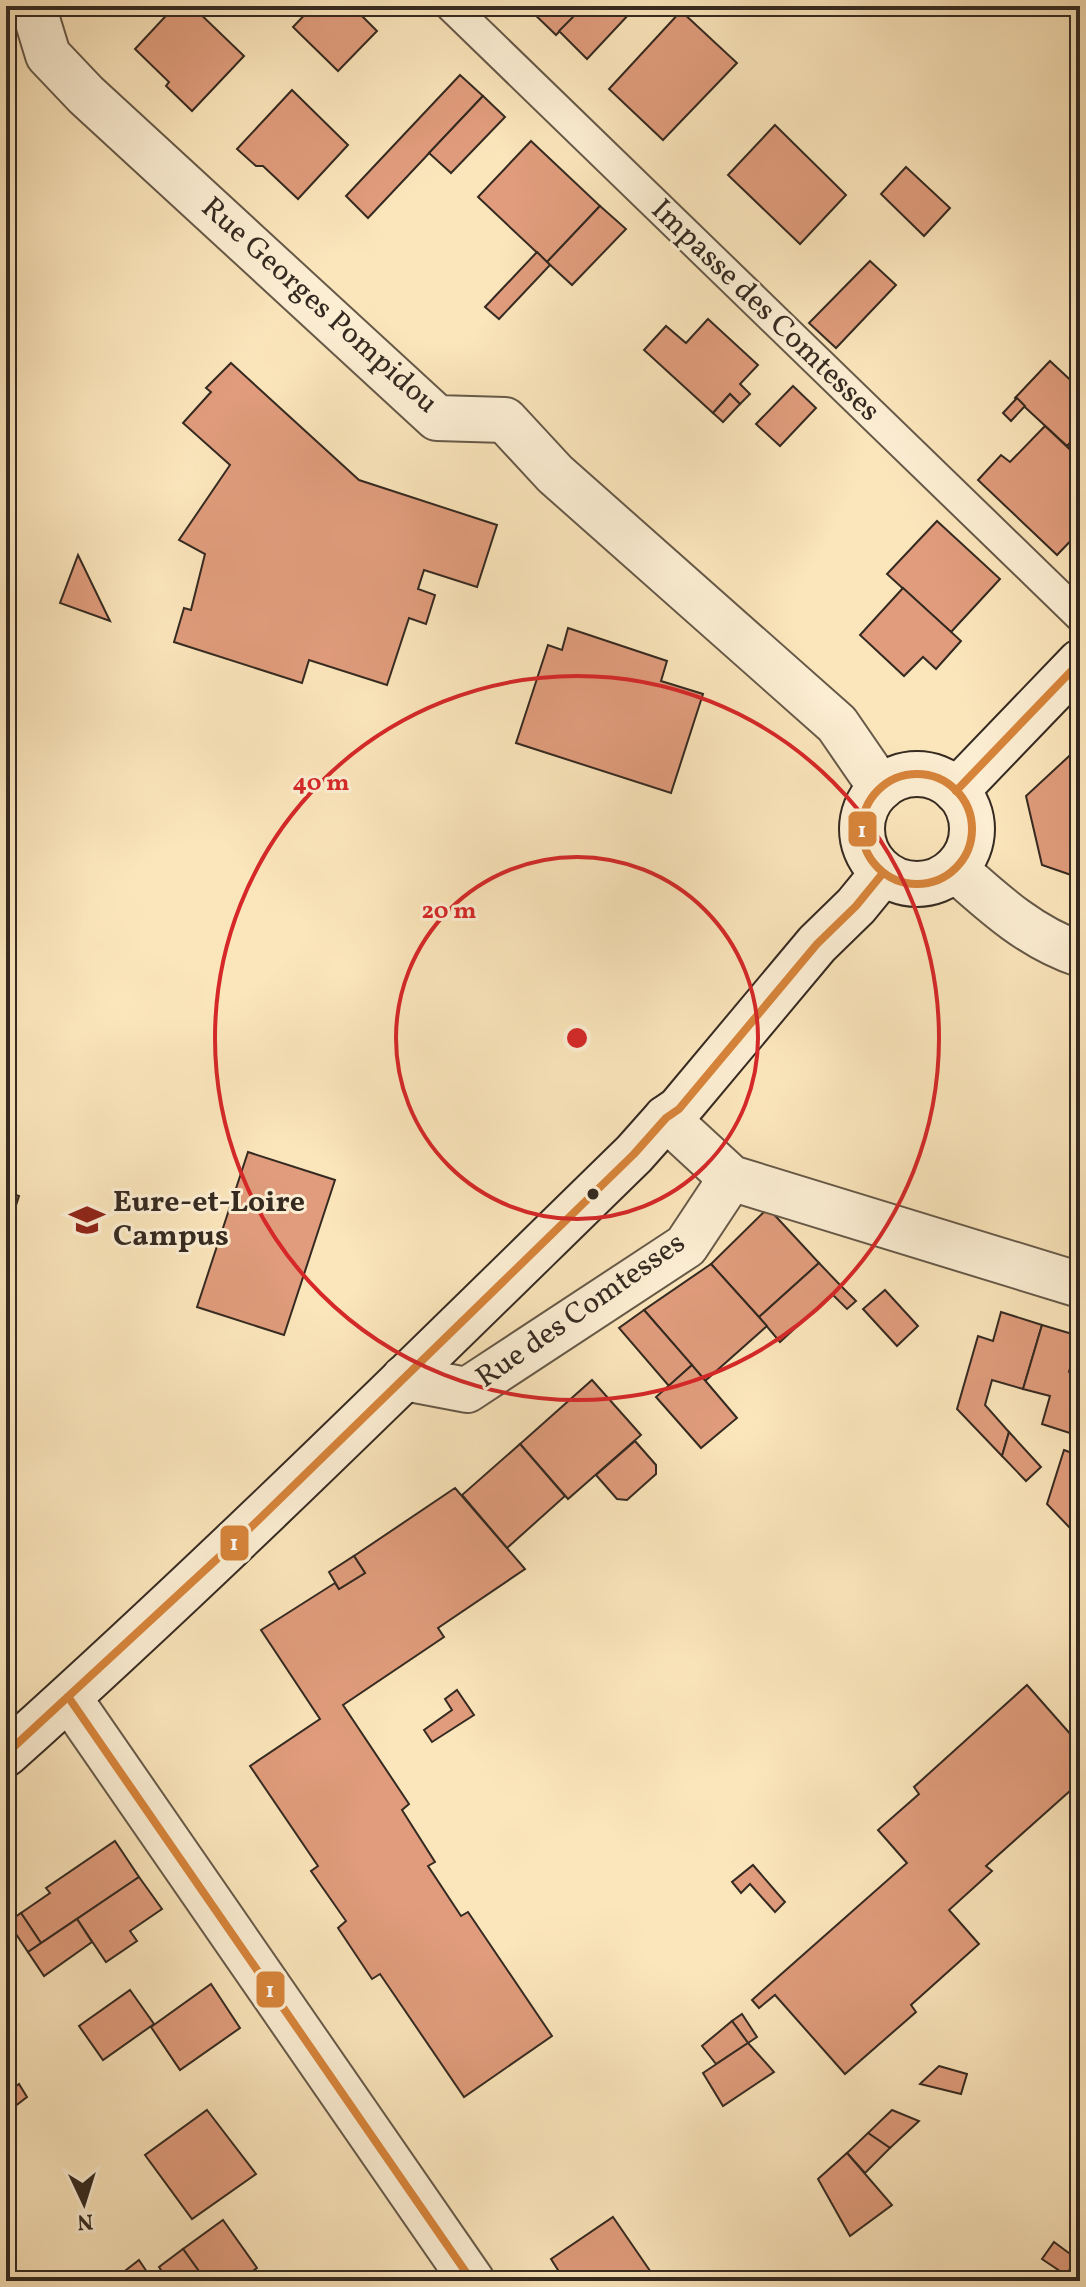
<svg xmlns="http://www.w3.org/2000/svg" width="1086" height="2287" font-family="Vollkorn,serif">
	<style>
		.building { fill: #e09c7c; stroke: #352a21; stroke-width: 2 }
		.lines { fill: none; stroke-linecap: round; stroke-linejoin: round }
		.lane-casing { stroke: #665948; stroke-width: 34 }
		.street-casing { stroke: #665948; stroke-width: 48 }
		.secondary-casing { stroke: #352a21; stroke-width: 48 }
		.lane { stroke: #fceed3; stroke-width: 30 }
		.street { stroke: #fceed3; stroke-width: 44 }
		.secondary { stroke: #fceed3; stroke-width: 44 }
		.bus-1-casing { stroke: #fceed3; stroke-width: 14 }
		.bus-1 { stroke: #d7843a; stroke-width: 8 }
		.ring { fill: none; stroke: #d62828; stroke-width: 4 }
		.bus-dot { fill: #352a21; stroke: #fceed3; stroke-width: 3 }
		.labels { text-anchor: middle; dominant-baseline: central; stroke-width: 6; stroke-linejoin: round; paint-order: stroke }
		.street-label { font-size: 30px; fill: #352a21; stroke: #fceed3 }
		.poi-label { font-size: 30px; font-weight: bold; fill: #352a21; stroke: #fceed3; text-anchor: start }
		.centre { fill: #d62828; stroke: #fceed3; stroke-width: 4 }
		.ring-label { font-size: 24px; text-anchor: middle; font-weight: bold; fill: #d62828; stroke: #fceed3; stroke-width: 6; stroke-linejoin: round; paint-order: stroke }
		.line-badge { stroke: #fceed3; stroke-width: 3 }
		.badge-label { font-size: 22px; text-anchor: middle; font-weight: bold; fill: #fff }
	</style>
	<rect width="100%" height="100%" fill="#fbe5bb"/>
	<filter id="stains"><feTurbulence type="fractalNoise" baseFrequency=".0025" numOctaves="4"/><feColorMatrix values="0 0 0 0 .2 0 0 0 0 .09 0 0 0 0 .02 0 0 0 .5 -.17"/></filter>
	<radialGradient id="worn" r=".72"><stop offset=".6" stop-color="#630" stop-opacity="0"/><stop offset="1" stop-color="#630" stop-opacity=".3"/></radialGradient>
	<g class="building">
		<path d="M175 6H192L244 56 192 111 166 86 169 82 135 49Z"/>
		<path d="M313 6H363L365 8 359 13 377 31 338 71 293 27Z"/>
		<path d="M526 6H584L556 35Z"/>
		<path d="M584 6H624L631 12 587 59 559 31Z"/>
		<path d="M681 11 737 63 663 140 609 89Z"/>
		<path d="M460 75 483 96 368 218 346 196Z"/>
		<path d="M292 90 348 145 298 199 263 166H256L237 149Z"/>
		<path d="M483 96 505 117 451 173 429 153Z"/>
		<path d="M775 125 846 195 800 244 728 175Z"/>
		<path d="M531 141 600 206 547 262 478 197Z"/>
		<path d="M906 167 950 208 924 236 881 194Z"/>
		<path d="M600 206 626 229 572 285 547 262Z"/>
		<path d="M537 252 550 265 499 319 485 307Z"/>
		<path d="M870 261 896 285 836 348 809 323Z"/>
		<path d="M708 319 758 365 740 384 750 394 740 404 730 394 713 413 644 350 666 326 686 343Z"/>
		<path d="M1050 361 1080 389V433L1067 446 1015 398Z"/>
		<path d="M231 363 359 480 497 525 477 587 424 570 418 589 435 595 426 624 409 618 387 685 309 660 302 683 174 642 184 608 191 610 205 554 179 540 230 465 183 423 211 392 206 388Z"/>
		<path d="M793 386 816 408 780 446 756 424Z"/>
		<path d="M730 394 740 404 723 422 713 413Z"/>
		<path d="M1017 398 1025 406 1011 421 1003 413Z"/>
		<path d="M1045 426 1080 459V531L1057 555 978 480 1001 455 1010 462Z"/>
		<path d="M1080 433V459L1067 446Z"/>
		<path d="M937 521 1000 579 951 632 887 574Z"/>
		<path d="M78 555 110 621 60 603Z"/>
		<path d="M903 588 961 641 936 669 923 657 904 676 860 635Z"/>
		<path d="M568 628 667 661 661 681 703 694 671 793 516 743 548 645 562 650Z"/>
		<path d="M1080 746V878L1042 865 1026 796Z"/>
		<path d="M248 1152 335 1180 284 1335 197 1307Z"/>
		<path d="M6 1191 19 1196 6 1236Z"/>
		<path d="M768 1208 819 1263 759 1317 711 1264Z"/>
		<path d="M819 1263 841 1286 780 1342 759 1317Z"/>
		<path d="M711 1264 767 1326 705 1381 644 1310Z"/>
		<path d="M841 1286 856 1301 847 1309 832 1294Z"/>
		<path d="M885 1290 918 1326 897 1346 863 1309Z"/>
		<path d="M644 1310 692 1365 669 1386 619 1328Z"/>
		<path d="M1001 1312 1042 1325 1023 1389 992 1380 985 1405 1009 1432 1002 1456 957 1409 978 1336 993 1341Z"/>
		<path d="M1042 1325 1079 1336 1069 1372 1080 1376V1422L1076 1435 1042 1424 1050 1396 1023 1389Z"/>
		<path d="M692 1365 737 1418 701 1448 656 1397Z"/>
		<path d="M592 1380 641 1435 568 1499 520 1444Z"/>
		<path d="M1009 1432 1041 1467 1026 1481 1002 1456Z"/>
		<path d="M635 1441 656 1465V1474L627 1500 617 1499 596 1475Z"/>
		<path d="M520 1444 565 1496 507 1548 462 1495Z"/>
		<path d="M1064 1450 1080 1456V1496L1070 1528 1047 1504Z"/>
		<path d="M455 1488 525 1569 438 1628 444 1637 343 1705 409 1804 402 1810 435 1862 428 1866 461 1916 468 1912 552 2036 464 2097 380 1974 372 1979 338 1928 346 1921 311 1871 318 1866 250 1766 320 1719 261 1630 335 1583 339 1589 365 1573 354 1556Z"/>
		<path d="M1080 1496V1539L1070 1528Z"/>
		<path d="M354 1556 365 1573 339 1589 329 1572Z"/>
		<path d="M1027 1685 1080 1745V1782L986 1866 992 1871 949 1910 979 1944 911 2005 916 2012 845 2074 775 1995 759 2008 752 2000 907 1863 878 1830 919 1794 914 1787Z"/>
		<path d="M457 1690 474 1715 432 1742 424 1730 452 1710 445 1699Z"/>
		<path d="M115 1841 139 1877 41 1943 21 1913 50 1893 46 1888Z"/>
		<path d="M753 1865 785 1902 775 1912 750 1884 741 1893 732 1882Z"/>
		<path d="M139 1877 162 1909 130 1931 137 1941 106 1962 77 1919Z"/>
		<path d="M21 1913 41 1943 28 1952 8 1922Z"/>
		<path d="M77 1919 92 1942 44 1976 28 1952Z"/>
		<path d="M211 1984 240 2028 180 2070 151 2027Z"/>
		<path d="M130 1990 154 2024 103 2060 79 2026Z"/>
		<path d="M742 2014 757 2037 748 2043 732 2021Z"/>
		<path d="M732 2021 748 2043 716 2064 702 2046Z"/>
		<path d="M748 2043 774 2072 723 2106 703 2073Z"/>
		<path d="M939 2066 967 2074 961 2094 920 2084Z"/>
		<path d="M19 2084 27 2097 14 2107 6 2094Z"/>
		<path d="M207 2110 256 2174 192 2219 145 2155Z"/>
		<path d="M892 2110 919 2121 890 2148 868 2133Z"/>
		<path d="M868 2133 890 2148 865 2173 847 2153Z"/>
		<path d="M847 2153 892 2205 850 2236 818 2179Z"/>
		<path d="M613 2217 657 2281H565L551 2259Z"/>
		<path d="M223 2220 257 2268 239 2281H206L183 2249Z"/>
		<path d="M1054 2242 1077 2259 1066 2275 1042 2259Z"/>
		<path d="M183 2249 206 2281H168L159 2267Z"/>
		<path d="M1080 2256V2281H1074L1066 2275Z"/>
		<path d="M139 2260 149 2275 140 2281H112Z"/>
	</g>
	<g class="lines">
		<g class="lane-casing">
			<path id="lane" d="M451 6 1080 616"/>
		</g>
		<g class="street-casing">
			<g id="street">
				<path d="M33 6 48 55 86 95 437 418 505 420 555 474 837 724 881 788"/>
				<path d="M955 869C993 903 1031 938 1080 954"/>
				<path d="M666 1118 731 1178 1080 1285"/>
				<path d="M404 1378 467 1390 686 1246 731 1178"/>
				<path d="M69 1698 472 2281"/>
			</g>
		</g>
		<g class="secondary-casing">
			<g id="secondary">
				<circle cx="917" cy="829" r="55"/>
				<path d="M956 791 1080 662"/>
				<path d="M6 1754C221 1561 427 1356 634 1154L666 1118 679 1109 817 944 856 906 883 873"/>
			</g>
		</g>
		<use href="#lane" class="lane"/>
		<use href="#street" class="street"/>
		<use href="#secondary" class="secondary"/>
		<g class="bus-1-casing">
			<g id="bus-1">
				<circle cx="917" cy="829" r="55"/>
				<path d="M956 791 1080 662"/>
				<path d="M69 1698 472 2281"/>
				<path d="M6 1754 245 1533 634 1154 666 1118 679 1109 817 944 856 906 883 873"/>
			</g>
		</g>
		<use href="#bus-1" class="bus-1"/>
	</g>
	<g class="ring">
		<circle cx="577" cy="1038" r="181"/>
		<circle cx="577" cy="1038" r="362"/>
	</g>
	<defs>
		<g id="university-bare" transform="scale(2.76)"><path d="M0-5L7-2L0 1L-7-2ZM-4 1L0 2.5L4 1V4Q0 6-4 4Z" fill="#8f2418" stroke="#fceed3" stroke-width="2.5" paint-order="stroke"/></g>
	</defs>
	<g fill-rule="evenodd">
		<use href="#university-bare" x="87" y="1220"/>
	</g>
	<circle class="bus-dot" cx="593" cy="1194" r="7"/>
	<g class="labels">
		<g class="street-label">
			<text transform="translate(319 306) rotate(42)">Rue Georges Pompidou</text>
			<text transform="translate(765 311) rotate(44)">Impasse des Comtesses</text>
			<text transform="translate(581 1311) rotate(-35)">Rue des Comtesses</text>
		</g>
		<g class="poi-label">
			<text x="113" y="1203">Eure-et-Loire<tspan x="113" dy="34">Campus</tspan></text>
		</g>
	</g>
	<circle cx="577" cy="1038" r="12" class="centre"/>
	<g class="ring-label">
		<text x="321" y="790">40 m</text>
		<text x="449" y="918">20 m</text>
	</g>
	<g class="line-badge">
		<rect x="847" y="810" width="31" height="38" rx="8" fill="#d7843a"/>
		<rect x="219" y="1524" width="31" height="38" rx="8" fill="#d7843a"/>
		<rect x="255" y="1970" width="31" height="39" rx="8" fill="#d7843a"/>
	</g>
	<g class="badge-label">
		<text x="862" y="837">1</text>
		<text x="234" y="1550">1</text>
		<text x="270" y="1997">1</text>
	</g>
	<rect width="1086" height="2287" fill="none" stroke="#fbe5bb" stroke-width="32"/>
	<rect x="8" y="8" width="1070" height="2271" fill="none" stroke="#352a21" stroke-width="4"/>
	<rect x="16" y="16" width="1054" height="2255" fill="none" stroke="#352a21" stroke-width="2"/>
	<g transform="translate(84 2203) rotate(176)" stroke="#fceed3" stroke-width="6" paint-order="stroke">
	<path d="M0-6L14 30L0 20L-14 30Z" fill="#352a21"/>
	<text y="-12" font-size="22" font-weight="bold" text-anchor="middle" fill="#352a21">N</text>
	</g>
	<rect width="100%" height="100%" filter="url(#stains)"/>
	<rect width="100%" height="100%" fill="url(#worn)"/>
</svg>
